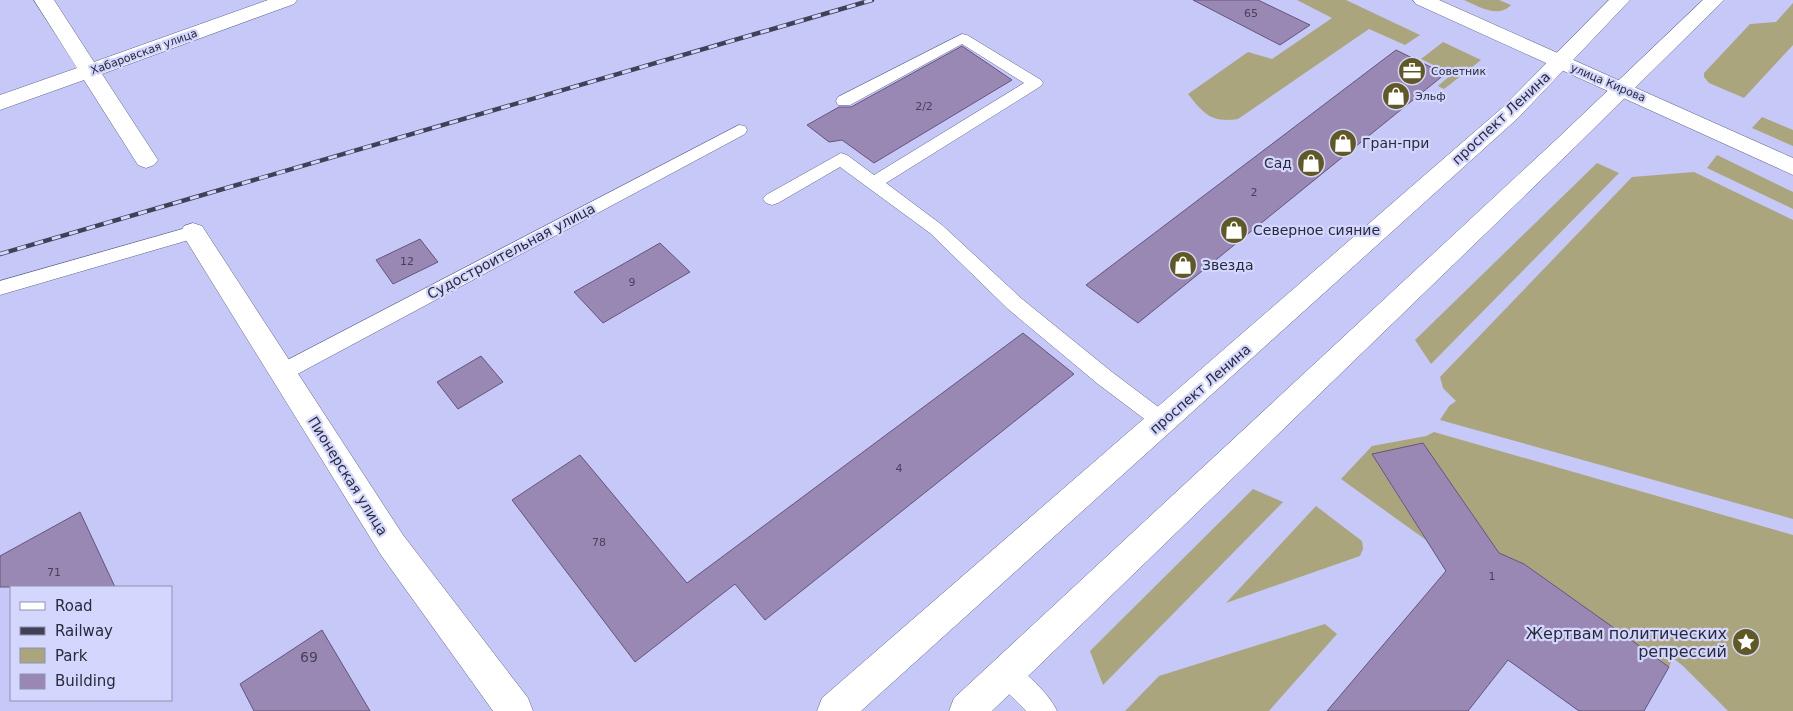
<svg xmlns="http://www.w3.org/2000/svg" width="1793" height="711" font-family="'DejaVu Sans',sans-serif">
	<style>
		.green { fill: #aaa57d }
		.building { fill: #9988b4; stroke: #64547c }
		.lines { fill: none; stroke-linecap: round; stroke-linejoin: round }
		.lane-casing { stroke: #61638c; stroke-width: 1 }
		.street-casing { stroke: #61638c; stroke-width: 1 }
		.secondary-casing { stroke: #61638c; stroke-width: 1 }
		.primary-casing { stroke: #61638c; stroke-width: 1 }
		.lane { fill: #fff; fill-rule: evenodd }
		.street { fill: #fff; fill-rule: evenodd }
		.secondary { fill: #fff; fill-rule: evenodd }
		.primary { fill: #fff; fill-rule: evenodd }
		.rail-casing { stroke: #404157; stroke-width: 4.5 }
		.rail { stroke: #d4d7fd; stroke-width: 3; stroke-dasharray: 9; stroke-linecap: butt }
		.labels { text-anchor: middle; dominant-baseline: central; stroke-width: 4.5; stroke-linejoin: round; paint-order: stroke }
		.number-label { font-size: 11px; fill: #45425a }
		.far-street-label { font-size: 11px; fill: #292a3c; stroke: #d4d7fd }
		.far-poi-label { font-size: 11px; fill: #292a3c; stroke: #d4d7fd; text-anchor: start }
		.street-label { font-size: 14px; fill: #292a3c; stroke: #d4d7fd }
		.poi-label { font-size: 14px; fill: #292a3c; stroke: #d4d7fd; text-anchor: start }
		.near-number-label { font-size: 14px; fill: #45425a }
		.near-poi-label { font-size: 16px; fill: #292a3c; stroke: #d4d7fd; text-anchor: end }
	</style>
	<rect width="100%" height="100%" fill="#c6c9f8"/>
	<g class="green">
		<path d="M1297 0H1346L1420 35 1405 45 1369 29 1238 119C1211 123 1204 114 1188 94L1248 52 1272 59 1332 18Z"/>
		<path d="M1464 0H1499L1511 5C1498 19 1478 6 1464 0Z"/>
		<path d="M1793 3V45L1744 98 1709 83 1704 77V73L1750 24 1776 22Z"/>
		<path d="M1443 42 1481 60 1444 89 1438 86 1452 74 1421 59Z"/>
		<path d="M1762 117 1793 130V146L1752 128Z"/>
		<path d="M1717 155 1793 192V209L1707 168Z"/>
		<path d="M1597 163 1619 173 1431 364 1415 340Z"/>
		<path d="M1694 172 1793 220V519L1440 420 1449 406 1456 401 1443 388 1440 377 1632 177Z"/>
		<path d="M1434 432 1793 535V711H1728L1683 666 1673 658 1669 667 1524 564 1499 553 1423 444 1372 454 1426 540 1341 479 1372 446 1426 436Z"/>
		<path d="M1253 489 1283 502 1103 685 1090 651Z"/>
		<path d="M1316 506 1362 541 1363 549 1360 556 1226 603Z"/>
		<path d="M1325 624 1337 634 1269 711H1125L1159 676Z"/>
	</g>
	<g class="building">
		<path d="M1193 0H1258L1310 25 1280 45Z"/>
		<path d="M962 46 1012 80 874 163 842 140 829 142 807 125 839 107H851Z"/>
		<path d="M1396 50 1445 74 1138 323 1086 285Z"/>
		<path d="M420 239 438 262 393 284 376 260Z"/>
		<path d="M660 243 690 272 603 323 574 292Z"/>
		<path d="M1023 333 1074 374 765 620 735 584 635 662 512 500 580 455 687 583Z"/>
		<path d="M481 356 503 382 458 409 437 382Z"/>
		<path d="M1423 443 1499 553 1524 564 1669 667 1644 711H1579L1508 660 1468 711H1327L1446 571 1372 454Z"/>
		<path d="M80 512 115 587H0V556Z"/>
		<path d="M322 630 370 711H254L240 684Z"/>
	</g>
	<g class="lines">
		<g class="lane-casing">
			<g id="lane">
				<path d="M962 34 967 35 1041 80 1043 83 1041 86 886 183 942 225 1022 299 1112 372 1169 415 1173 421 1169 427 1162 430 1155 427 1098 384 1008 309 930 233 840 167 778 203 772 205 766 203 763 199 766 195 841 153 847 155 874 175 1024 83 962 44 850 105H838L836 101 838 97Z"/>
				<path d="M739 125 745 126 747 130 745 134 290 378 283 380 276 378 273 372 276 366Z"/>
				<path d="M193 226 199 227 202 232 199 237 0 295V281Z"/>
				<path d="M1007 662C1023 668 1050 695 1057 711H1026L998 683 994 674 998 665Z"/>
			</g>
		</g>
		<g class="street-casing">
			<g id="street">
				<path d="M34 0H54L94 62 268 0H297L294 4 102 74 158 160 154 165 146 168 138 165 84 80 0 110V95L77 68Z"/>
				<path d="M193 223 202 226 403 535 528 698 533 711H493L381 555 181 232 184 226Z"/>
			</g>
		</g>
		<g class="secondary-casing">
			<path id="secondary" d="M1413 0H1439L1793 158V175L1416 4Z"/>
		</g>
		<g class="primary-casing">
			<g id="primary">
				<path d="M1609 0H1630L1518 118 861 711H817L822 698 1502 108Z"/>
				<path d="M1703 0H1724L1575 147 992 711H949L954 698 1559 137Z"/>
			</g>
		</g>
		<use href="#lane" class="lane"/>
		<use href="#street" class="street"/>
		<use href="#secondary" class="secondary"/>
		<use href="#primary" class="primary"/>
		<g class="rail-casing">
			<path id="rail" d="M0 254 872 0"/>
		</g>
		<use href="#rail" class="rail"/>
	</g>
	<defs>
		<g id="office-disc" transform="scale(1.4375)"><circle r="9.5" fill="#605925" stroke="#d4d7fd"/><path d="M-6-3h4V-5.5h4V-3h4V5H-6ZM-1-4.5V-3h2v-1.5ZM-6 0V1H6V0Z" fill="#fff"/></g>
		<g id="shop-disc" transform="scale(1.4375)"><circle r="9.5" fill="#605925" stroke="#d4d7fd"/><path d="M-5-2.5h2.3a2.7 3.5 0 0 1 5.4 0H5L5.5 6h-11ZM-1.5-2.5h3a1.5 2.3 0 0 0-3 0Z" fill="#fff"/></g>
		<g id="sight-disc" transform="scale(1.4375)"><circle r="9.5" fill="#605925" stroke="#d4d7fd"/><path d="M0-6L1.8-2.2L6-1.7L2.9 1.2L3.7 5.4L0 3.3L-3.7 5.4L-2.9 1.2L-6-1.7L-1.8-2.2Z" fill="#fff"/></g>
	</defs>
	<g fill-rule="evenodd">
		<use href="#office-disc" x="1412" y="71"/>
		<use href="#shop-disc" x="1396" y="96"/>
		<use href="#shop-disc" x="1343" y="143"/>
		<use href="#shop-disc" x="1311" y="163"/>
		<use href="#shop-disc" x="1234" y="230"/>
		<use href="#shop-disc" x="1183" y="265"/>
		<use href="#sight-disc" x="1746" y="642"/>
	</g>
	<g class="labels">
		<g class="number-label">
			<text x="1251" y="13">65</text>
			<text x="924" y="106">2/2</text>
			<text x="1254" y="192">2</text>
			<text x="407" y="261">12</text>
			<text x="632" y="282">9</text>
			<text x="899" y="468">4</text>
			<text x="599" y="542">78</text>
			<text x="54" y="572">71</text>
			<text x="1492" y="576">1</text>
		</g>
		<g class="far-street-label">
			<text transform="translate(144 52) rotate(-20)">Хабаровская улица</text>
			<text transform="translate(1608 83) rotate(23)">улица Кирова</text>
		</g>
		<g class="far-poi-label">
			<text x="1431" y="71">Советник</text>
			<text x="1415" y="96">Эльф</text>
		</g>
		<g class="street-label">
			<text transform="translate(1501 118) rotate(-43)">проспект Ленина</text>
			<text transform="translate(511 251) rotate(-28)">Судостроительная улица</text>
			<text transform="translate(1200 389) rotate(-41)">проспект Ленина</text>
			<text transform="translate(348 476) rotate(58)">Пионерская улица</text>
		</g>
		<g class="poi-label">
			<text x="1362" y="143">Гран-при</text>
			<text x="1292" y="163" text-anchor="end">Сад</text>
			<text x="1253" y="230">Северное сияние</text>
			<text x="1202" y="265">Звезда</text>
		</g>
		<g class="near-number-label">
			<text x="309" y="657">69</text>
		</g>
		<g class="near-poi-label">
			<text x="1727" y="633">Жертвам политических<tspan x="1727" dy="18">репрессий</tspan></text>
		</g>
	</g>
	<rect x="10" y="586" width="162" height="115" fill="#d4d7fd" stroke="#9092b0"/>
	<rect x="20" y="602" width="25" height="8" fill="#ffffff" stroke="#9092b0"/>
	<text x="55" y="611" font-size="15" fill="#292a3c">Road</text>
	<rect x="20" y="627" width="25" height="8" fill="#404157" stroke="#9092b0"/>
	<text x="55" y="636" font-size="15" fill="#292a3c">Railway</text>
	<rect x="20" y="648" width="25" height="15" fill="#aaa57d" stroke="#9092b0"/>
	<text x="55" y="661" font-size="15" fill="#292a3c">Park</text>
	<rect x="20" y="674" width="25" height="15" fill="#9988b4" stroke="#9092b0"/>
	<text x="55" y="686" font-size="15" fill="#292a3c">Building</text>
</svg>
